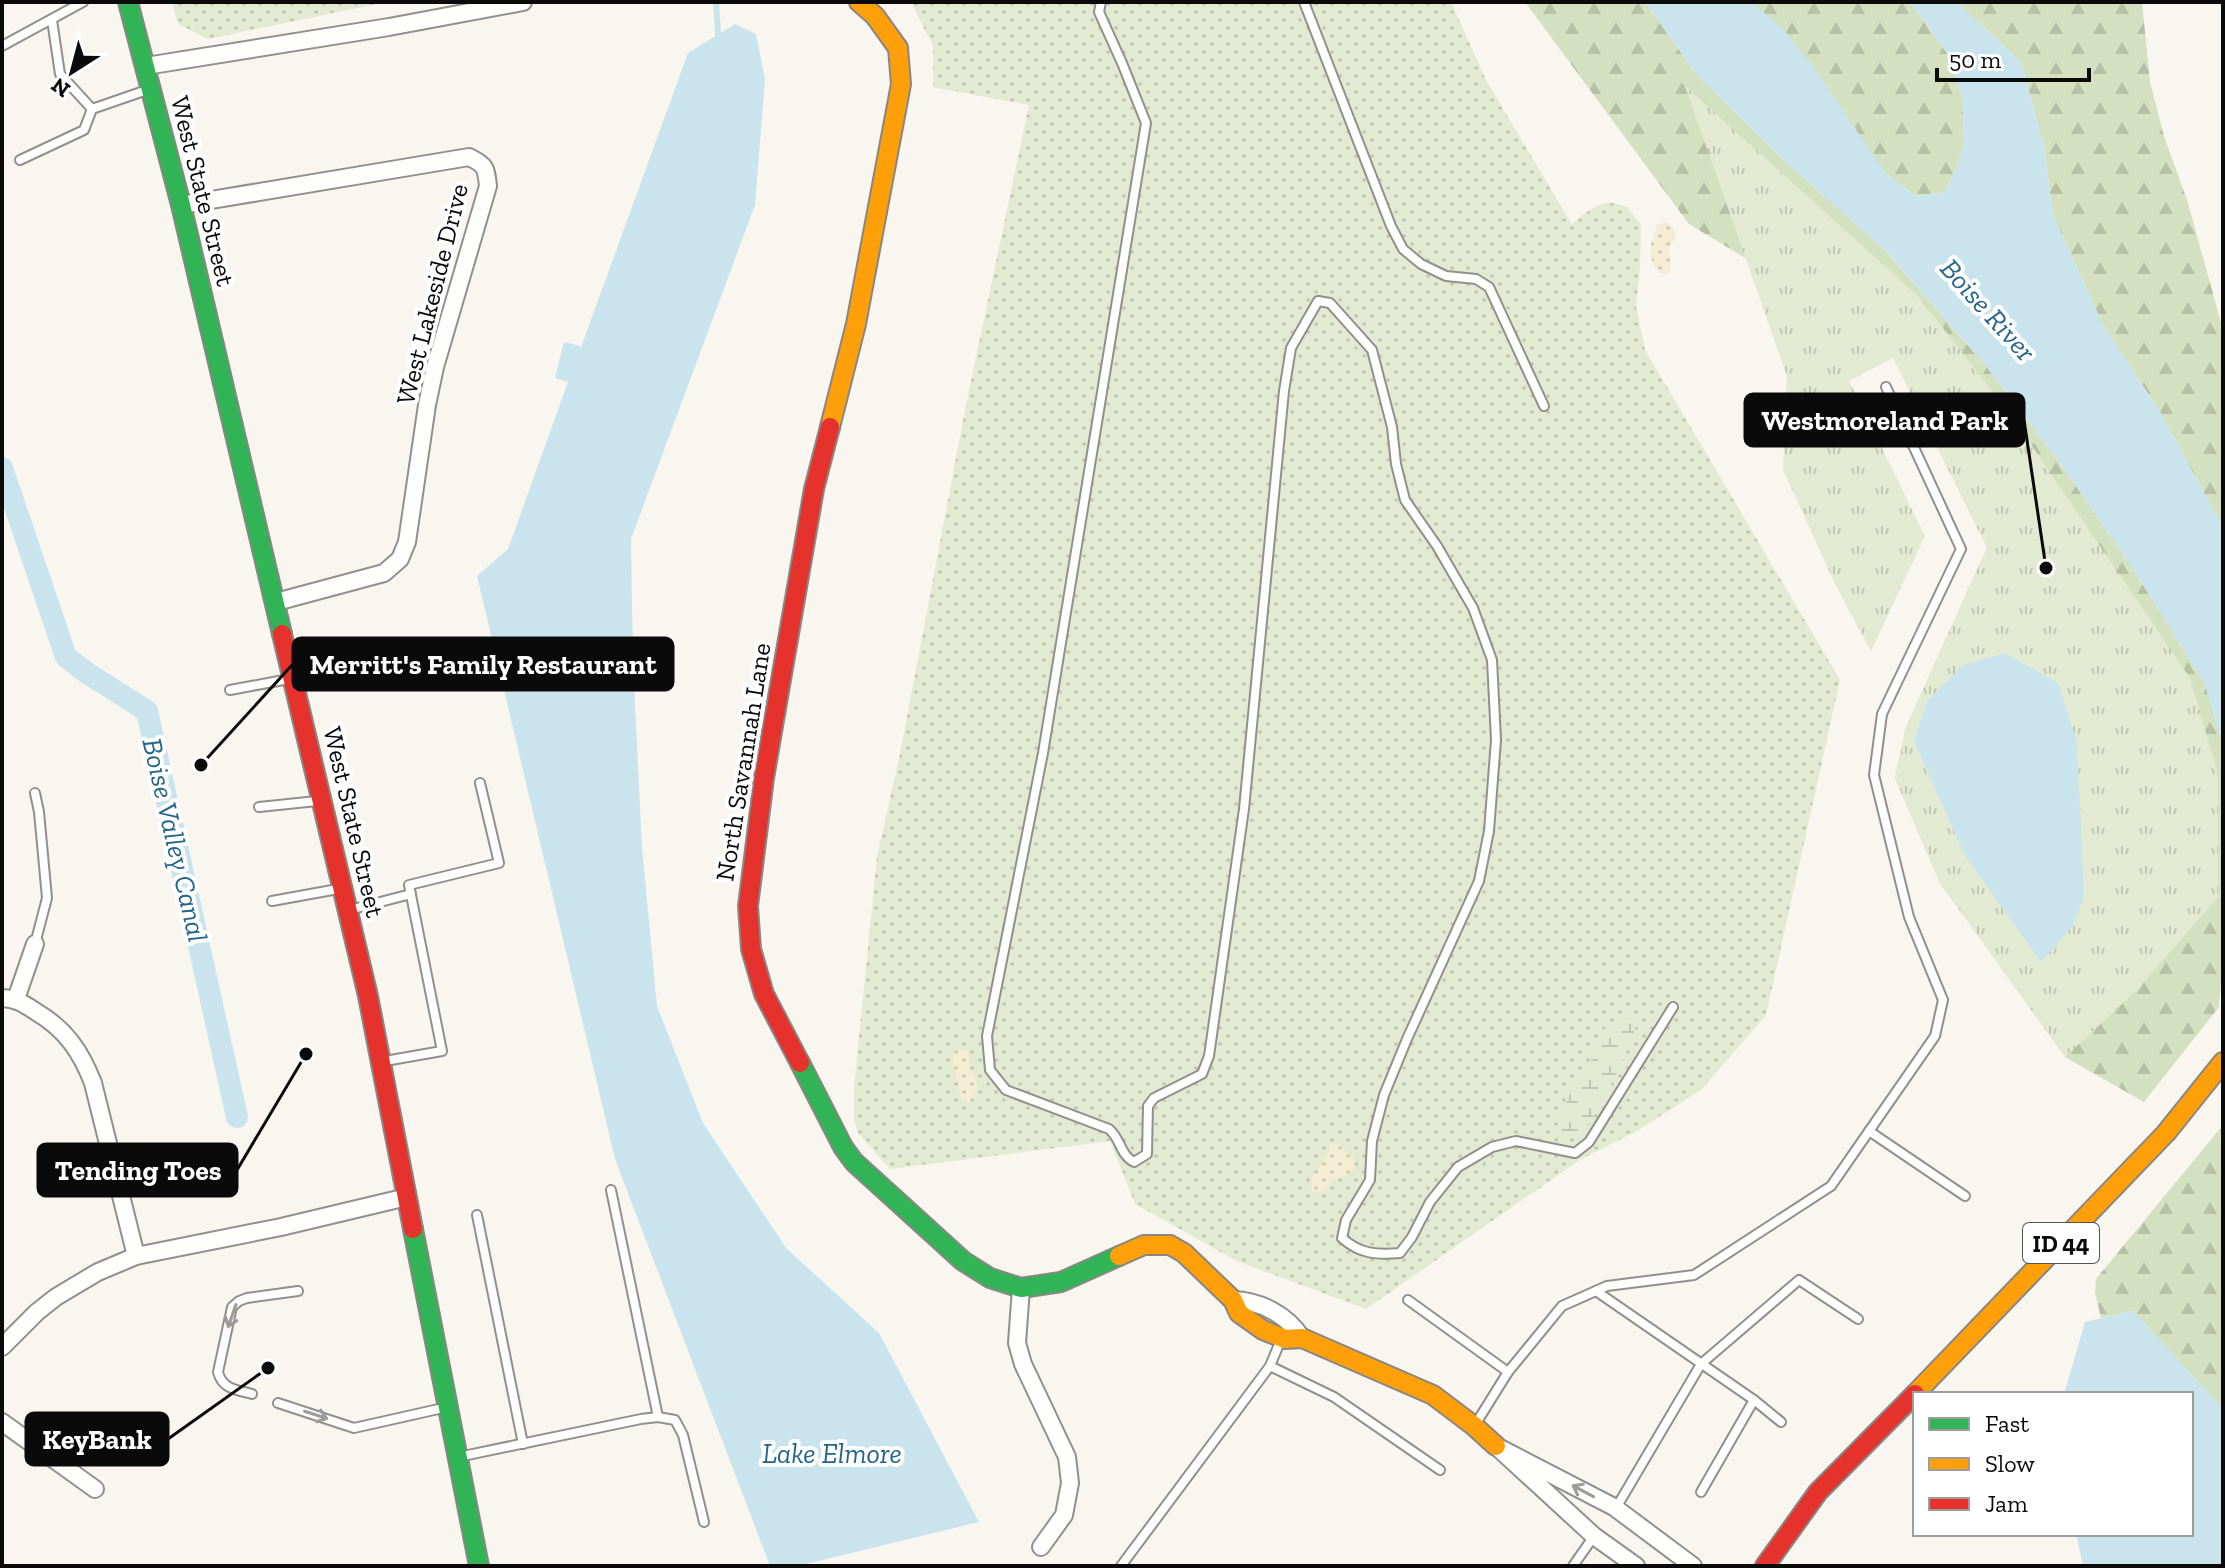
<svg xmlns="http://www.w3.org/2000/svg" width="2225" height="1568" font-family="'Zilla Slab',serif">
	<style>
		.grass { fill: url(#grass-dots) }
		.forest { fill: url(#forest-firs) }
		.wetland { fill: url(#wetland-marsh) }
		.sand { fill: url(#sand-dots) }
		.park { fill: url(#park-tufts) }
		.water { fill: #cae4ee }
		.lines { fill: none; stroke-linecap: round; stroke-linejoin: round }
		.stream { stroke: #cae4ee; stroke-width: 6 }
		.canal { stroke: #cae4ee; stroke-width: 22 }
		.lane-casing { stroke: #91908d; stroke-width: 12 }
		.street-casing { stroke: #91908d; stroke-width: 20 }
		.fast-casing { stroke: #888784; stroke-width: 22 }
		.slow-casing { stroke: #888784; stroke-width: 22 }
		.jam-casing { stroke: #888784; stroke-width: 22 }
		.lane { stroke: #fefefd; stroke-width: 8 }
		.street { stroke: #fefefd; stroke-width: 16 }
		.fast { stroke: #30b455; stroke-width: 18 }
		.slow { stroke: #ff9f0a; stroke-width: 18 }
		.jam { stroke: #e5322d; stroke-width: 18 }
		.oneway { stroke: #9c9c9c }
		.labels { text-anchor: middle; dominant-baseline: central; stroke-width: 8; stroke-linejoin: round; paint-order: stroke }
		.shield { fill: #fff; stroke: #545454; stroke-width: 2 }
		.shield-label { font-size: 24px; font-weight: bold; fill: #0a0a0a }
		.street-label { font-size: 26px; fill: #0a0a0a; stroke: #fff }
		.water-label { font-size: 28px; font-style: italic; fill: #26658a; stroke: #fff }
		.leader { fill: none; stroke: #0a0a0a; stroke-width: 3 }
		.callout-dot { fill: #0a0a0a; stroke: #fff; stroke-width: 3 }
		.callout { fill: #0a0a0a; stroke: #0a0a0a; stroke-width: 3 }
		.callout-label { font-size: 28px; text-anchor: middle; font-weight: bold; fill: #fff }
	</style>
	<defs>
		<pattern id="grass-dots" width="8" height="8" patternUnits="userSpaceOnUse" patternTransform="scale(2)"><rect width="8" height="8" fill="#e3ead2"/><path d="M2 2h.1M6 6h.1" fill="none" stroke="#c1c7b3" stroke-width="1.8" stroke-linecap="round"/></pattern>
		<pattern id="forest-firs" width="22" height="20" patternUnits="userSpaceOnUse" patternTransform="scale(2)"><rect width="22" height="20" fill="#d4e1c1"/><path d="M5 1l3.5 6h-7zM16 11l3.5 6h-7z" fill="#b5c0a4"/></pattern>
		<pattern id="wetland-marsh" width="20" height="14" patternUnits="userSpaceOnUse" patternTransform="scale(2)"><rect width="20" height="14" fill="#e3ead2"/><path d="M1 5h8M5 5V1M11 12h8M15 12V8" fill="none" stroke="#c1c7b3"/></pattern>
		<pattern id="sand-dots" width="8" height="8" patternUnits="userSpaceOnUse" patternTransform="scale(2)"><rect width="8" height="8" fill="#f5ecd4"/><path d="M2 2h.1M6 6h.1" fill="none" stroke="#d1c9b5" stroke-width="1.8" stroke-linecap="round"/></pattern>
		<pattern id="park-tufts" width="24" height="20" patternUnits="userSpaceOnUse" patternTransform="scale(2)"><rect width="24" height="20" fill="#e3ead2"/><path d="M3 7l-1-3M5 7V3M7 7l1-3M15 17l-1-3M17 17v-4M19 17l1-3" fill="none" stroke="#c1c7b3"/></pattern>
	</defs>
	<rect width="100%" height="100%" fill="#f8f6ef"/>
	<g class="grass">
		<path d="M172 2H386L208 39 178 24Z"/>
		<path d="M908 2H1451L1486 80 1572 225C1580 216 1594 205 1607 203 1613 202 1621 206 1627 207L1641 225 1640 267 1636 306 1645 350 1840 680 1766 1015 1702 1089 1637 1131 1581 1159 1366 1309 1237 1261 1135 1204 1110 1141 890 1169 858 1133 854 1119V1087L877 857 900 754 966 405 1029 105 933 87V46L912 4Z"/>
	</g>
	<g class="forest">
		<path d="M1525 2H1645L1697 75 1790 166 1884 249 1986 366 2062 466 2130 564 2205 684 2223 744V955L2219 1007 2144 1102 2065 1057 1940 883 1895 778 1906 727 1987 548 1960 388 1689 224Z"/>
		<path d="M1752 2H1907L1913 6 1947 53 1963 98 1964 146 1955 171 1945 192 1916 196 1886 174Z"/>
		<path d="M1956 2H2142L2150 82 2164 136 2188 203 2223 330V528L2160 412 2103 325 2053 215 2044 147 2021 62Z"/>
		<path d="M2223 1125V1140L2220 1141 2223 1146V1409L2133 1311 2101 1318 2095 1292 2096 1279Z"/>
	</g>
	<path class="wetland" d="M1623 1016 1637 1023C1623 1065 1603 1102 1580 1139L1566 1137 1556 1129 1571 1091 1590 1063 1604 1029Z"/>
	<g class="sand">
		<path d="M1667 222 1674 229 1675 239 1669 248 1671 264 1668 274 1660 273C1645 256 1650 245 1657 225Z"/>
		<path d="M958 1050H966L969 1053V1067L975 1076 977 1087 974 1099 968 1103 961 1100C961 1089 950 1064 953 1056 954 1054 956 1052 958 1050Z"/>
		<path d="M1331 1144H1340L1356 1162C1352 1174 1346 1177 1333 1179L1325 1191 1312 1192 1311 1178 1325 1159Z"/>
	</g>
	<path class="park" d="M1685 86 1918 296 2013 418 2190 678 2218 774V897L2137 990 2065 1057 1940 883 1895 778 1906 727 1987 548 1893 358 1849 381 1925 536 1871 651 1837 588 1783 470 1787 376Z"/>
	<g class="water">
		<path d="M1645 2H1752L1784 30 1815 69 1886 174 1916 196 1945 192 1955 171 1964 146 1963 98 1947 53 1913 6 1907 2H1956L2021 62 2044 147 2053 215 2103 325 2160 412 2223 528V744L2205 684 2130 564 2062 466 1986 366 1887 252 1790 166 1697 75Z"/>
		<path d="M735 24 756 34 765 79 755 205 631 539 633 663 642 847 657 1006 703 1123 786 1248 879 1333 979 1522 798 1566H770L615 1159 477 576 508 549 568 382 555 378 564 342 580 346V350L688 53Z"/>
		<path d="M2005 653 2058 683 2077 741 2084 897 2072 927 2041 962 1965 856 1914 741 1927 701 1963 665Z"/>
		<path d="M2133 1311 2223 1409V1566H2083L2076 1534H2191V1394H2064L2085 1322Z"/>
	</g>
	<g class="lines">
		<path class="stream" d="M716 2 718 34"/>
		<path class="canal" d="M2 468 66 657 87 673 147 711 237 1117"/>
		<g class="lane-casing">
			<g id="lane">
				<path d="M1101 2 1099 12 1122 63 1146 123 1043 753 987 1036 990 1070 1006 1090 1109 1129C1121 1139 1120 1155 1134 1162L1147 1154 1148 1106 1154 1098 1202 1074 1209 1056 1244 809 1284 391 1291 348 1318 301 1330 303 1372 350 1392 427 1396 464 1405 500 1437 546 1473 608 1492 660 1496 740 1489 831 1479 881 1407 1039 1384 1095 1372 1141 1370 1180 1346 1220 1342 1238C1360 1254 1376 1255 1400 1253L1412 1237 1430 1202 1458 1167 1492 1147 1516 1141 1575 1153 1589 1142 1673 1007"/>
				<path d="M1304 2 1391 226 1403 249 1421 264 1446 276 1476 279 1489 287 1544 406"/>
				<path d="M52 20 60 74 92 109"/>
				<path d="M2 46 83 2"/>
				<path d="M20 160 84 130 92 109 147 90"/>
				<path d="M230 690 289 679"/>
				<path d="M35 793 39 812 47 898 35 944"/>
				<path d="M259 807 317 801"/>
				<path d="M272 901 338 889"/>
				<path d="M353 909 411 894"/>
				<path d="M385 1061 442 1051 409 885 499 863 480 783"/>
				<path d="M1869 1131 1965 1196"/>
				<path d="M611 1190 658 1417"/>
				<path d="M477 1215 523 1444"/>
				<path d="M1596 1291 1754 1400 1781 1422"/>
				<path d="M1408 1300 1508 1372"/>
				<path d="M1270 1366 1334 1397 1440 1470"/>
				<path d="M252 1394C237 1390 222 1389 218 1372L232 1307 239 1301 247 1298 298 1291"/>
				<path d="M278 1403 354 1428 443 1408"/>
				<path d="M1475 1425 1508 1372 1562 1306 1607 1286 1694 1275 1831 1186 1935 1036 1943 1000 1909 917 1874 775 1882 714 1961 549 1886 387"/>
				<path d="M463 1456 641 1419 658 1417 675 1420 683 1435 704 1522"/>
				<path d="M1701 1492 1754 1400"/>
				<path d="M1616 1508 1701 1364 1799 1280 1858 1319"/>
				<path d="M1121 1566 1270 1366 1280 1342"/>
				<path d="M1573 1566 1594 1536"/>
			</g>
		</g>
		<g class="street-casing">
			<g id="street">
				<path d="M146 66 389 27 523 2"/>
				<path d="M181 205 469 157C486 165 486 168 488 186L435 367 427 405 407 542 400 559 384 573 276 602"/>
				<path d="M2 998C18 999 24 1004 38 1013 66 1030 81 1052 93 1083L136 1256"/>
				<path d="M16 999 35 944"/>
				<path d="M1021 1288 1017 1343 1023 1364 1067 1457 1070 1483 1064 1515 1041 1547"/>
				<path d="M1233 1300C1261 1301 1287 1315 1302 1338"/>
				<path d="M2 1347 37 1312 56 1297 98 1272 136 1256 281 1227 407 1197"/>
				<path d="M2 1422 95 1489"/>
				<path d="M1636 1566 1594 1536 1496 1446 1614 1507 1693 1566"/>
			</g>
		</g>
		<g class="fast-casing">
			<g id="fast">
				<path d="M128 2 181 205 282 634"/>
				<path d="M800 1063 843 1147 854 1162 963 1261 990 1278 1021 1288 1061 1282 1119 1256"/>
				<path d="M413 1229 479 1566"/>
			</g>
		</g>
		<g class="slow-casing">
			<g id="slow">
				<path d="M830 427 856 324 901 84 898 48 875 16 859 2"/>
				<path d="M1119 1256 1144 1245H1170L1184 1253 1233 1300 1239 1313 1263 1330 1285 1339 1302 1338 1433 1395 1474 1426 1496 1446"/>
				<path d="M1915 1394 2166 1133 2223 1062"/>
			</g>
		</g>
		<g class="jam-casing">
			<g id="jam">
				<path d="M282 634 368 996 413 1229"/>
				<path d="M800 1063 764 994 751 949 748 906 764 778 814 489 830 427"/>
				<path d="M1765 1566 1818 1492 1915 1394"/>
			</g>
		</g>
		<use href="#lane" class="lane"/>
		<use href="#street" class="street"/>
		<use href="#fast" class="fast"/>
		<use href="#slow" class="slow"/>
		<use href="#jam" class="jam"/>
	</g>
	<defs><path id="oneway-shaft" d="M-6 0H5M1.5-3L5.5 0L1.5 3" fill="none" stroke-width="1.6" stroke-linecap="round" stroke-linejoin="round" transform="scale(2)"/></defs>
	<g class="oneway">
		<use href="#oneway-shaft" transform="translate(232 1316) rotate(109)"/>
		<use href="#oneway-shaft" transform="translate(316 1415) rotate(18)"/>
		<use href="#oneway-shaft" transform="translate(1583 1491) rotate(-152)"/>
	</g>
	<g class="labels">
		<rect class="shield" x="2023" y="1223" width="76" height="40" rx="6"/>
		<g class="shield-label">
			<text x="2061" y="1243">ID 44</text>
		</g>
		<g class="street-label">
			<text transform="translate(203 191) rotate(76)">West State Street</text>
			<text transform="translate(432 294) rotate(-76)">West Lakeside Drive</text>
			<text transform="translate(743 762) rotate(-81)">North Savannah Lane</text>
			<text transform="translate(354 822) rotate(77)">West State Street</text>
		</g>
		<g class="water-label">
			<text transform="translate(1988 310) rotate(48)">Boise River</text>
			<text transform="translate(175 840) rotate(77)">Boise Valley Canal</text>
			<text x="832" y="1453">Lake Elmore</text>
		</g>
	</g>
	<path class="leader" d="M2046 568L2024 420M201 765L293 664M306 1054L237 1170M268 1368L168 1439"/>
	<g class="callout-dot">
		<circle cx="2046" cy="568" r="8"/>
		<circle cx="201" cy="765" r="8"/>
		<circle cx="306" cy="1054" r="8"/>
		<circle cx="268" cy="1368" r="8"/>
	</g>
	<g class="callout">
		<rect x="1745" y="394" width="279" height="52" rx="8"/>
		<rect x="293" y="638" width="380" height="52" rx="8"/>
		<rect x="38" y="1144" width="199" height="52" rx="8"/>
		<rect x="26" y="1413" width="142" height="52" rx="8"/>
	</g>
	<g class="callout-label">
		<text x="1885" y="430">Westmoreland Park</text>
		<text x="483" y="674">Merritt's Family Restaurant</text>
		<text x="138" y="1180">Tending Toes</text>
		<text x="97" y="1449">KeyBank</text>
	</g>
	<rect width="2225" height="1568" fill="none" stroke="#0a0a0a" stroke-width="8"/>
	<rect x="1913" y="1392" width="280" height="144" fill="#ffffff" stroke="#9d9d9d" stroke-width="2"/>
	<rect x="1929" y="1418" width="40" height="12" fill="#30b455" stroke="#9d9d9d" stroke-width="2"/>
	<text x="1985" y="1432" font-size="24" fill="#0a0a0a">Fast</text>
	<rect x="1929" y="1458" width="40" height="12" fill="#ff9f0a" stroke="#9d9d9d" stroke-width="2"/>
	<text x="1985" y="1472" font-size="24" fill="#0a0a0a">Slow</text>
	<rect x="1929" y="1498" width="40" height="12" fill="#e5322d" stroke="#9d9d9d" stroke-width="2"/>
	<text x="1985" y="1512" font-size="24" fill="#0a0a0a">Jam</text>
	<g transform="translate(72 72) rotate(216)" stroke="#ffffff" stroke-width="6" paint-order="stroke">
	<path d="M0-6L14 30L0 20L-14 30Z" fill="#0a0a0a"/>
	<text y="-12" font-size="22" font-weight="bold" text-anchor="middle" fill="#0a0a0a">N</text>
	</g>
	<path d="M1937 68v12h152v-12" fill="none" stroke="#0a0a0a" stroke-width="4"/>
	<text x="1949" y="68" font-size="24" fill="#0a0a0a" stroke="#ffffff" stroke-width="6" paint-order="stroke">50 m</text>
</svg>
